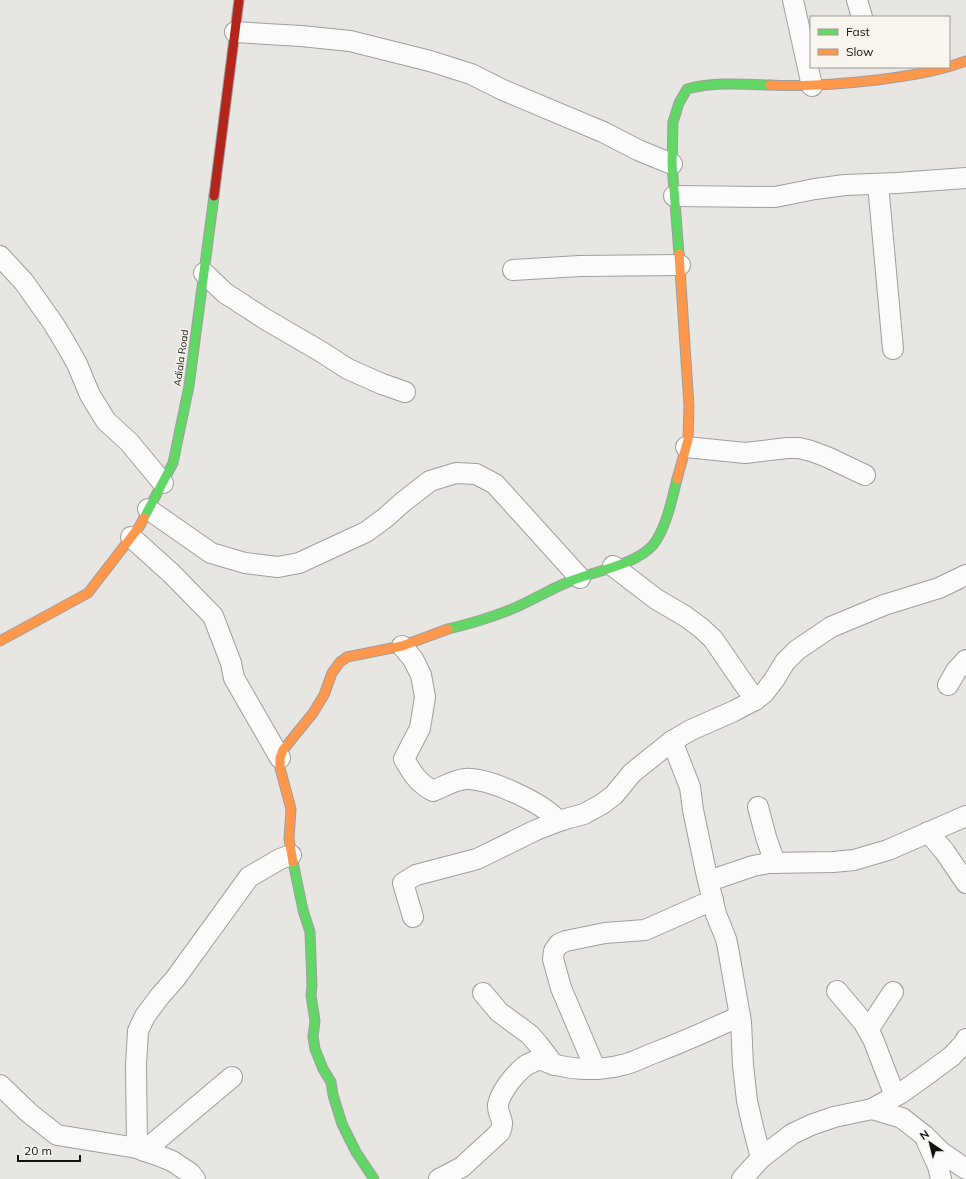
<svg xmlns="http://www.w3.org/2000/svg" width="966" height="1179" font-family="Mulish,sans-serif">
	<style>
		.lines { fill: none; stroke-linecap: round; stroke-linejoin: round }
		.street-casing { stroke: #9f9e9c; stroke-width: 22 }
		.fast-casing { stroke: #9f9e9c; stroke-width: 11 }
		.slow-casing { stroke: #9f9e9c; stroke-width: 11 }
		.jam-casing { stroke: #9f9e9c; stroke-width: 11 }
		.street { stroke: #fcfbfb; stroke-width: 20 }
		.fast { stroke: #63d668; stroke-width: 9 }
		.slow { stroke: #ff974d; stroke-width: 9 }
		.jam { stroke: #b3261e; stroke-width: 9 }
		.labels { text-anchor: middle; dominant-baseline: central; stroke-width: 3; stroke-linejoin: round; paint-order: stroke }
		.street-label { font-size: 10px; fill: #12120f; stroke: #f7f5ee }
	</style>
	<rect width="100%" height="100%" fill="#e8e6e3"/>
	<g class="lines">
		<g class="street-casing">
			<g id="street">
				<path d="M793 0 812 86"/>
				<path d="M857 0 862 17"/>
				<path d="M235 32 301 36 350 41 430 61 471 74 503 90 603 132 638 150 672 164"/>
				<path d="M878 184 893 349"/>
				<path d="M674 196 775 197 815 189 845 185 897 183 966 178"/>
				<path d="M0 256 24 282 53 323 67 346 77 364 90 395 106 421 129 442 163 483"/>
				<path d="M513 270 580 266 680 265"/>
				<path d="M204 273 225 293 242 304 265 319 320 351 348 369 382 384 405 392"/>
				<path d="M686 447 745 453 787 448H799L811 451 827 457 865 475"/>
				<path d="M148 509 211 553 245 563 278 567 299 563 366 532 385 518 403 502 430 481 456 473 476 474 495 484 580 578"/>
				<path d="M131 537 172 574 213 616 231 663 234 678 280 758"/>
				<path d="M613 566 656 599 685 616 700 627 713 639 755 700"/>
				<path d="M402 646 413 659 421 675 425 697 420 728 404 759C412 773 418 783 433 791 443 787 454 780 465 779 487 777 544 803 558 821"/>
				<path d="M948 685 956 671 966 660"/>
				<path d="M672 741 690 787 693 810 706 872 716 914 726 939 728 948 741 1022 743 1065 747 1101 753 1127 761 1158"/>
				<path d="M758 807 766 837 775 863"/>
				<path d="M928 832 945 852 966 883"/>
				<path d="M709 881 753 866 769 863 833 862 854 860 888 850 966 816"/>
				<path d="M413 917 403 883 416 875 477 859 536 830 562 820 584 814 602 804 614 795 632 773 672 741 691 730 734 711 755 700 764 693 774 680 785 662 797 650 831 627 884 605 939 588 966 575"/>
				<path d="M837 991 864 1023 873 1039 895 1096"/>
				<path d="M483 993 499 1012 529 1034 538 1044 554 1065"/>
				<path d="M868 1030 893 992"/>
				<path d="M595 1068 561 988 553 959 554 951 559 944 566 941 605 933 645 930 713 900"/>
				<path d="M0 1085 28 1112 57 1135 137 1148 157 1155 172 1161 190 1173 195 1179"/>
				<path d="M872 1109 902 1118 925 1136 941 1152 966 1169"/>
				<path d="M927 1142 938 1166 941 1179"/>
				<path d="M137 1148 136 1065 138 1031 145 1016 160 996 175 979 249 877 280 859 291 855"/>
				<path d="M144 1151 232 1077"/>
				<path d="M439 1179 462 1167 500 1132C506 1119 497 1116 498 1105 500 1092 515 1074 525 1066 529 1063 534 1062 539 1059 564 1070 595 1072 622 1065 633 1063 643 1057 654 1053 683 1042 712 1029 740 1016"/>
				<path d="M742 1179 761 1158 792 1134 811 1125 834 1117 872 1109 901 1093 929 1073 952 1056 965 1042 966 1039"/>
			</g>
		</g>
		<g class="fast-casing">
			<g id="fast">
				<path d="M679 254 672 164 673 122 679 103 687 89C714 82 742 84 770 85"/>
				<path d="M144 518 173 463 189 386 214 196"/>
				<path d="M448 629C469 624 492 617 512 609 533 600 552 588 573 580 596 571 637 564 653 545 666 529 672 499 677 479"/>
				<path d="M293 862 303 910 310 932 312 986 311 995 315 1021 313 1037 315 1049 323 1069 331 1082 333 1095 342 1124 356 1152 374 1179"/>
			</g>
		</g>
		<g class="slow-casing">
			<g id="slow">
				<path d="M770 85C806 87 841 84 877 80 907 76 937 72 966 61"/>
				<path d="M677 479 688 440 689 406 679 254"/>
				<path d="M0 641 88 593 139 527 144 518"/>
				<path d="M293 862 289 839 291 809 280 768V758L283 750 313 713 324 695 332 673 340 662 347 657 402 646 448 629"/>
			</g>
		</g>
		<g class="jam-casing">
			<path id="jam" d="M214 196 239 0"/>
		</g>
		<use href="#street" class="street"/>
		<use href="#fast" class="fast"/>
		<use href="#slow" class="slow"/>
		<use href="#jam" class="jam"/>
	</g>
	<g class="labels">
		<g class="street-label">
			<text transform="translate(181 358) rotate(-82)">Adiala Road</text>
		</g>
	</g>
	<rect x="810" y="16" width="140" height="52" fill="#f7f5ee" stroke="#9b9a95"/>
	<rect x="818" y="29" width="20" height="6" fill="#63d668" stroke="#9b9a95"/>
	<text x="846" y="36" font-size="12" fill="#12120f">Fast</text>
	<rect x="818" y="49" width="20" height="6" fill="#ff974d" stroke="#9b9a95"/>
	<text x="846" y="56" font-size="12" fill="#12120f">Slow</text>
	<g transform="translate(930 1143) rotate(325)" stroke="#f7f5ee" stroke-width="3" paint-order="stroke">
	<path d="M0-3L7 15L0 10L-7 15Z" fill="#12120f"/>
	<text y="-6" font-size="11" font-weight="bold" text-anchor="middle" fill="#12120f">N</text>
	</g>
	<path d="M18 1155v6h62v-6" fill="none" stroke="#12120f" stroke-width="2"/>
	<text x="24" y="1155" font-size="12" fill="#12120f" stroke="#f7f5ee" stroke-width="3" paint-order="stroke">20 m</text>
</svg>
